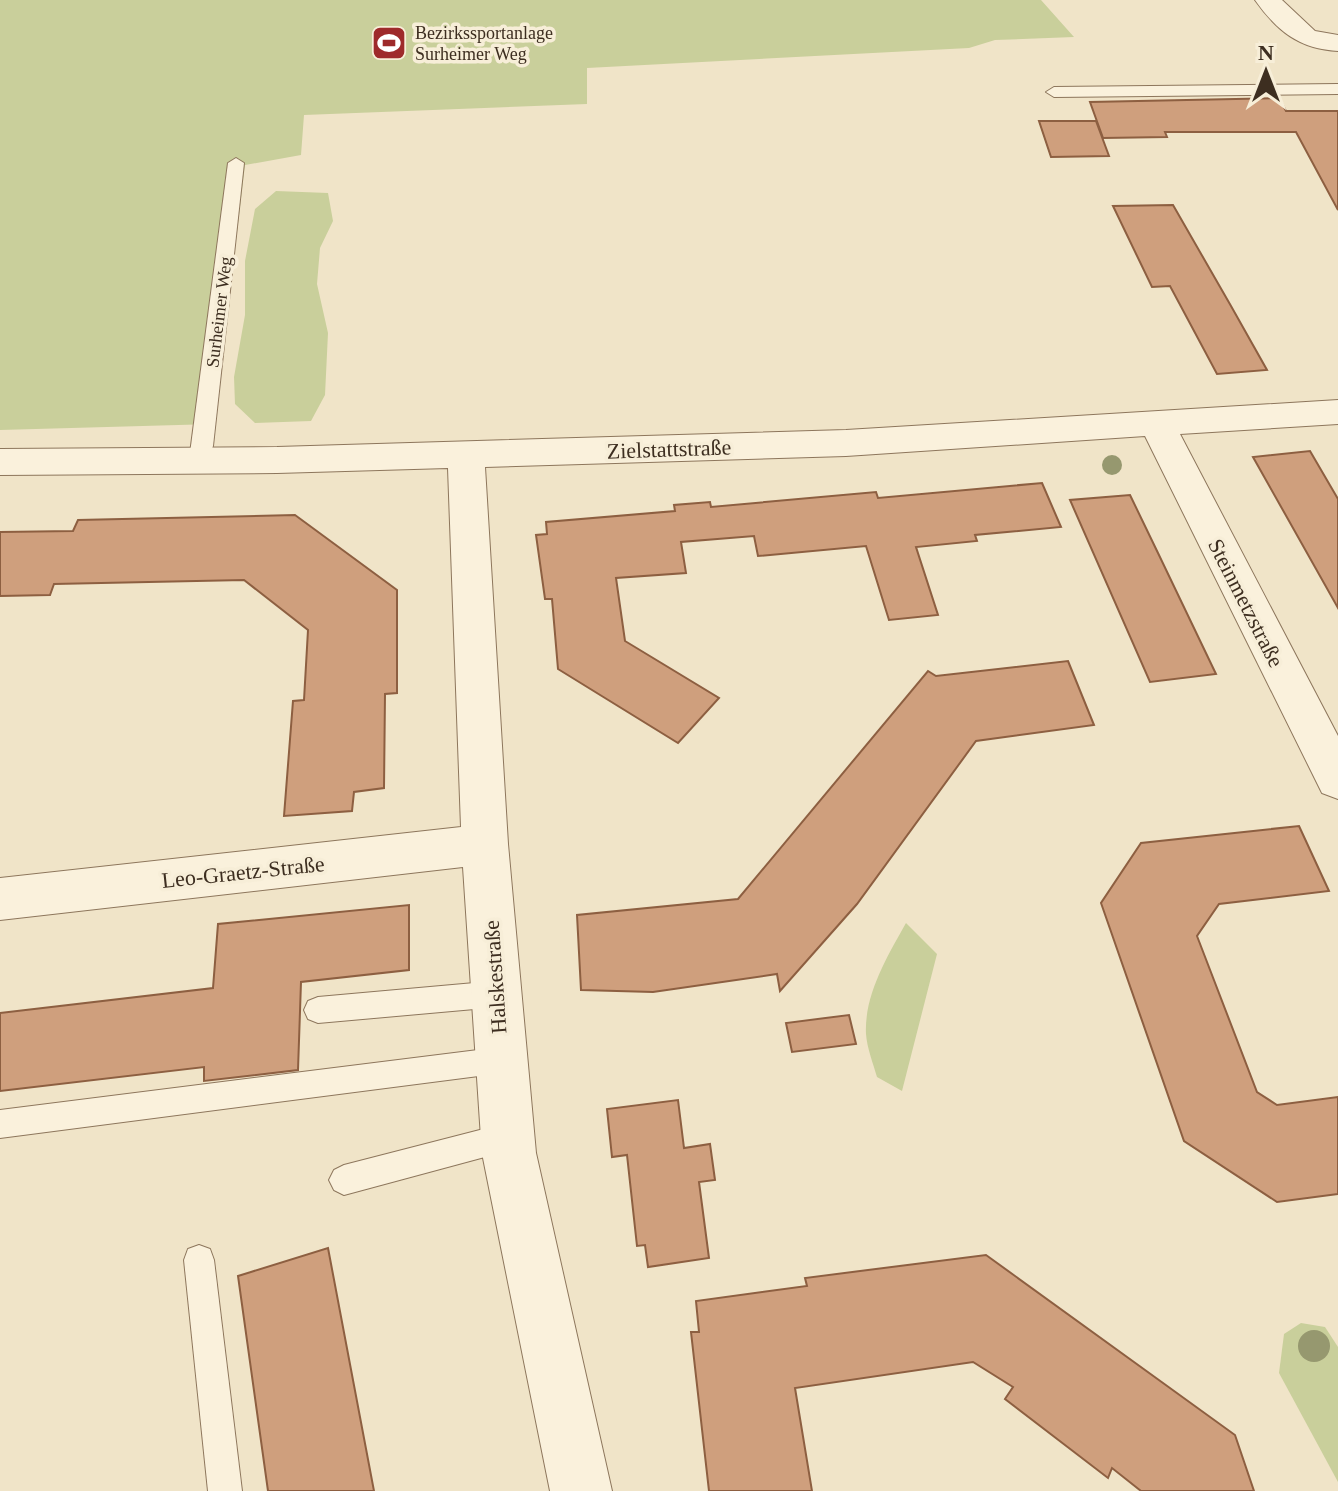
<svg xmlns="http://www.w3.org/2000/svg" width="1338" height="1491" font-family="'Times New Roman',serif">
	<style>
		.green { fill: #c9cf9b }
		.building { fill: #cf9f7d; stroke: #8d5f41; stroke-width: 2 }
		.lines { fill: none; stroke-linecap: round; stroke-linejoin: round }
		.lane-casing { stroke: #8d765c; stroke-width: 2 }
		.street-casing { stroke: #8d765c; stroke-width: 2 }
		.lane { fill: #faf1dc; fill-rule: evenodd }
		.street { fill: #faf1dc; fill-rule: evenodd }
		.tree { fill: #96986f }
		.labels { text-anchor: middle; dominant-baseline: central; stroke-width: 7; stroke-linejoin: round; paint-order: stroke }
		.far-poi-label { font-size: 18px; fill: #3d2e20; stroke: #f7eed8; text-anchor: start }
		.far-street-label { font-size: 18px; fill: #3d2e20; stroke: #f7eed8 }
		.street-label { font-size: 22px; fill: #3d2e20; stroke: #f7eed8 }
	</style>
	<rect width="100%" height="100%" fill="#f0e4c8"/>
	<g class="green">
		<path d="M0 0H1041L1074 37 995 40 969 48 587 68V104L304 115 301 155 245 165 214 424 0 430Z"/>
		<path d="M276 191 328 193 333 221 320 248 317 284 328 333 325 395 311 421 255 423 235 404 234 377 245 315V261L255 209Z"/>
		<path d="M906 923 937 954 902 1091 877 1077C873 1063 867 1048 866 1034 864 995 888 955 906 923Z"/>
		<path d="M1301 1323 1325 1327 1338 1347V1482L1279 1373 1284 1334Z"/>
	</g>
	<g class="building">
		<path d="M1279 98 1286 111H1338V210L1296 132H1165L1167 137 1103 138 1090 102Z"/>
		<path d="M1039 121H1096L1109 156 1051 157Z"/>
		<path d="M1173 205 1231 306 1267 370 1217 374 1170 286 1152 287 1113 206Z"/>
		<path d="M1310 451 1338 499V608L1253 457Z"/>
		<path d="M1042 483 1061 527 975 535 977 541 916 547 938 615 889 620 866 546 758 556 754 536 681 542 686 573 616 578 625 641 719 698 678 743 558 669 552 599H545L536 535 547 534 546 522 675 511 674 505 710 502 711 507 876 492 878 498Z"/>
		<path d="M1130 495 1158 553 1216 674 1150 682 1070 500Z"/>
		<path d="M295 515 397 590V693L385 694 384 788 354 792 352 811 284 816 293 701 304 700 308 630 244 580 54 584 50 595 0 596V532L73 531 78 520Z"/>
		<path d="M1068 661 1094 725 976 741 857 904 780 991 777 974 653 992 581 990 577 915 738 899 928 671 936 676Z"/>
		<path d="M1299 826 1329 891 1219 904 1197 936 1257 1092 1277 1105 1338 1097V1194L1277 1202 1184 1141 1101 903 1141 843Z"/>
		<path d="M409 905V970L301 982 298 1070 204 1081V1067L0 1091V1013L213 988 218 924Z"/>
		<path d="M849 1015 856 1044 792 1052 786 1023Z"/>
		<path d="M678 1100 684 1148 710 1144 715 1180 699 1182 709 1258 648 1267 645 1245 637 1246 627 1155 612 1157 607 1109Z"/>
		<path d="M328 1248 374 1491H268L238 1276Z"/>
		<path d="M986 1255 1235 1435 1254 1491H1141L1112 1468 1108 1478 1005 1399 1013 1387 973 1362 795 1388 812 1491H709L691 1332H699L696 1301 807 1286 805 1278Z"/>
	</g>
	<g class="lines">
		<g class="lane-casing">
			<g id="lane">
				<path d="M1338 84V94L1054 97 1046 92 1054 87Z"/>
				<path d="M236 158 244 163 213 446 206 466 199 468 189 461 228 163Z"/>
				<path d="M497 981 507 985 511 994 507 1003 497 1007 318 1023 308 1019 304 1010 308 1001 318 997Z"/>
				<path d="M502 1047 512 1050 516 1060 512 1070 502 1073 0 1138V1110Z"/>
				<path d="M507 1123 517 1127 522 1137 517 1147 507 1151 344 1195 334 1190 329 1180 334 1170 344 1165Z"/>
				<path d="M199 1245 210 1249 214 1260 242 1491H208L184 1260 188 1249Z"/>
			</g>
		</g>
		<g class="street-casing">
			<g id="street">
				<path d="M1255 0H1282L1315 31 1338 35V51C1299 49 1277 31 1255 0Z"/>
				<path d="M1338 400V424L1180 434 1338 736V799L1322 793 1145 436 846 456 485 467 508 844 536 1153 612 1491H550L482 1153 463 867 0 920V878L461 827 448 468 277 473 0 475V449L277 447 846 430Z"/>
			</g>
		</g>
		<use href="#lane" class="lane"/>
		<use href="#street" class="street"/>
	</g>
	<g class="tree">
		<circle cx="1112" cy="465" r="10"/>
		<circle cx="1314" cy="1346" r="16"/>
	</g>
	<defs>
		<g id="stadium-square" transform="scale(1.8)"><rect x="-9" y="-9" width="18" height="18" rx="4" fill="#9e2a2b" stroke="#f7eed8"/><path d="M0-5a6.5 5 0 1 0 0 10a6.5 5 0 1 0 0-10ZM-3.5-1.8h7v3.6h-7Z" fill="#fff"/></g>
	</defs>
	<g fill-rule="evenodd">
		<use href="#stadium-square" x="389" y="43"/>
	</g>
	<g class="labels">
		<g class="far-poi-label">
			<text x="415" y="33">Bezirkssportanlage<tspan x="415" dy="21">Surheimer Weg</tspan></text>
		</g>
		<g class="far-street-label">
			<text transform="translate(219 312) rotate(-83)">Surheimer Weg</text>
		</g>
		<g class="street-label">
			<text transform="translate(669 449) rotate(-2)">Zielstattstraße</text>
			<text transform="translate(1246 603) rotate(63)">Steinmetzstraße</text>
			<text transform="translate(243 872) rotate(-6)">Leo-Graetz-Straße</text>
			<text transform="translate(495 977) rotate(-94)">Halskestraße</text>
		</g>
	</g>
	<g transform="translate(1266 72)" stroke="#f7eed8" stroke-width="6" paint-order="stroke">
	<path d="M0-6L14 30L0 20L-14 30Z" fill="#3d2e20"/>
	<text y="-12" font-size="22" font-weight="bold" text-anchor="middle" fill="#3d2e20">N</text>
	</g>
</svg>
